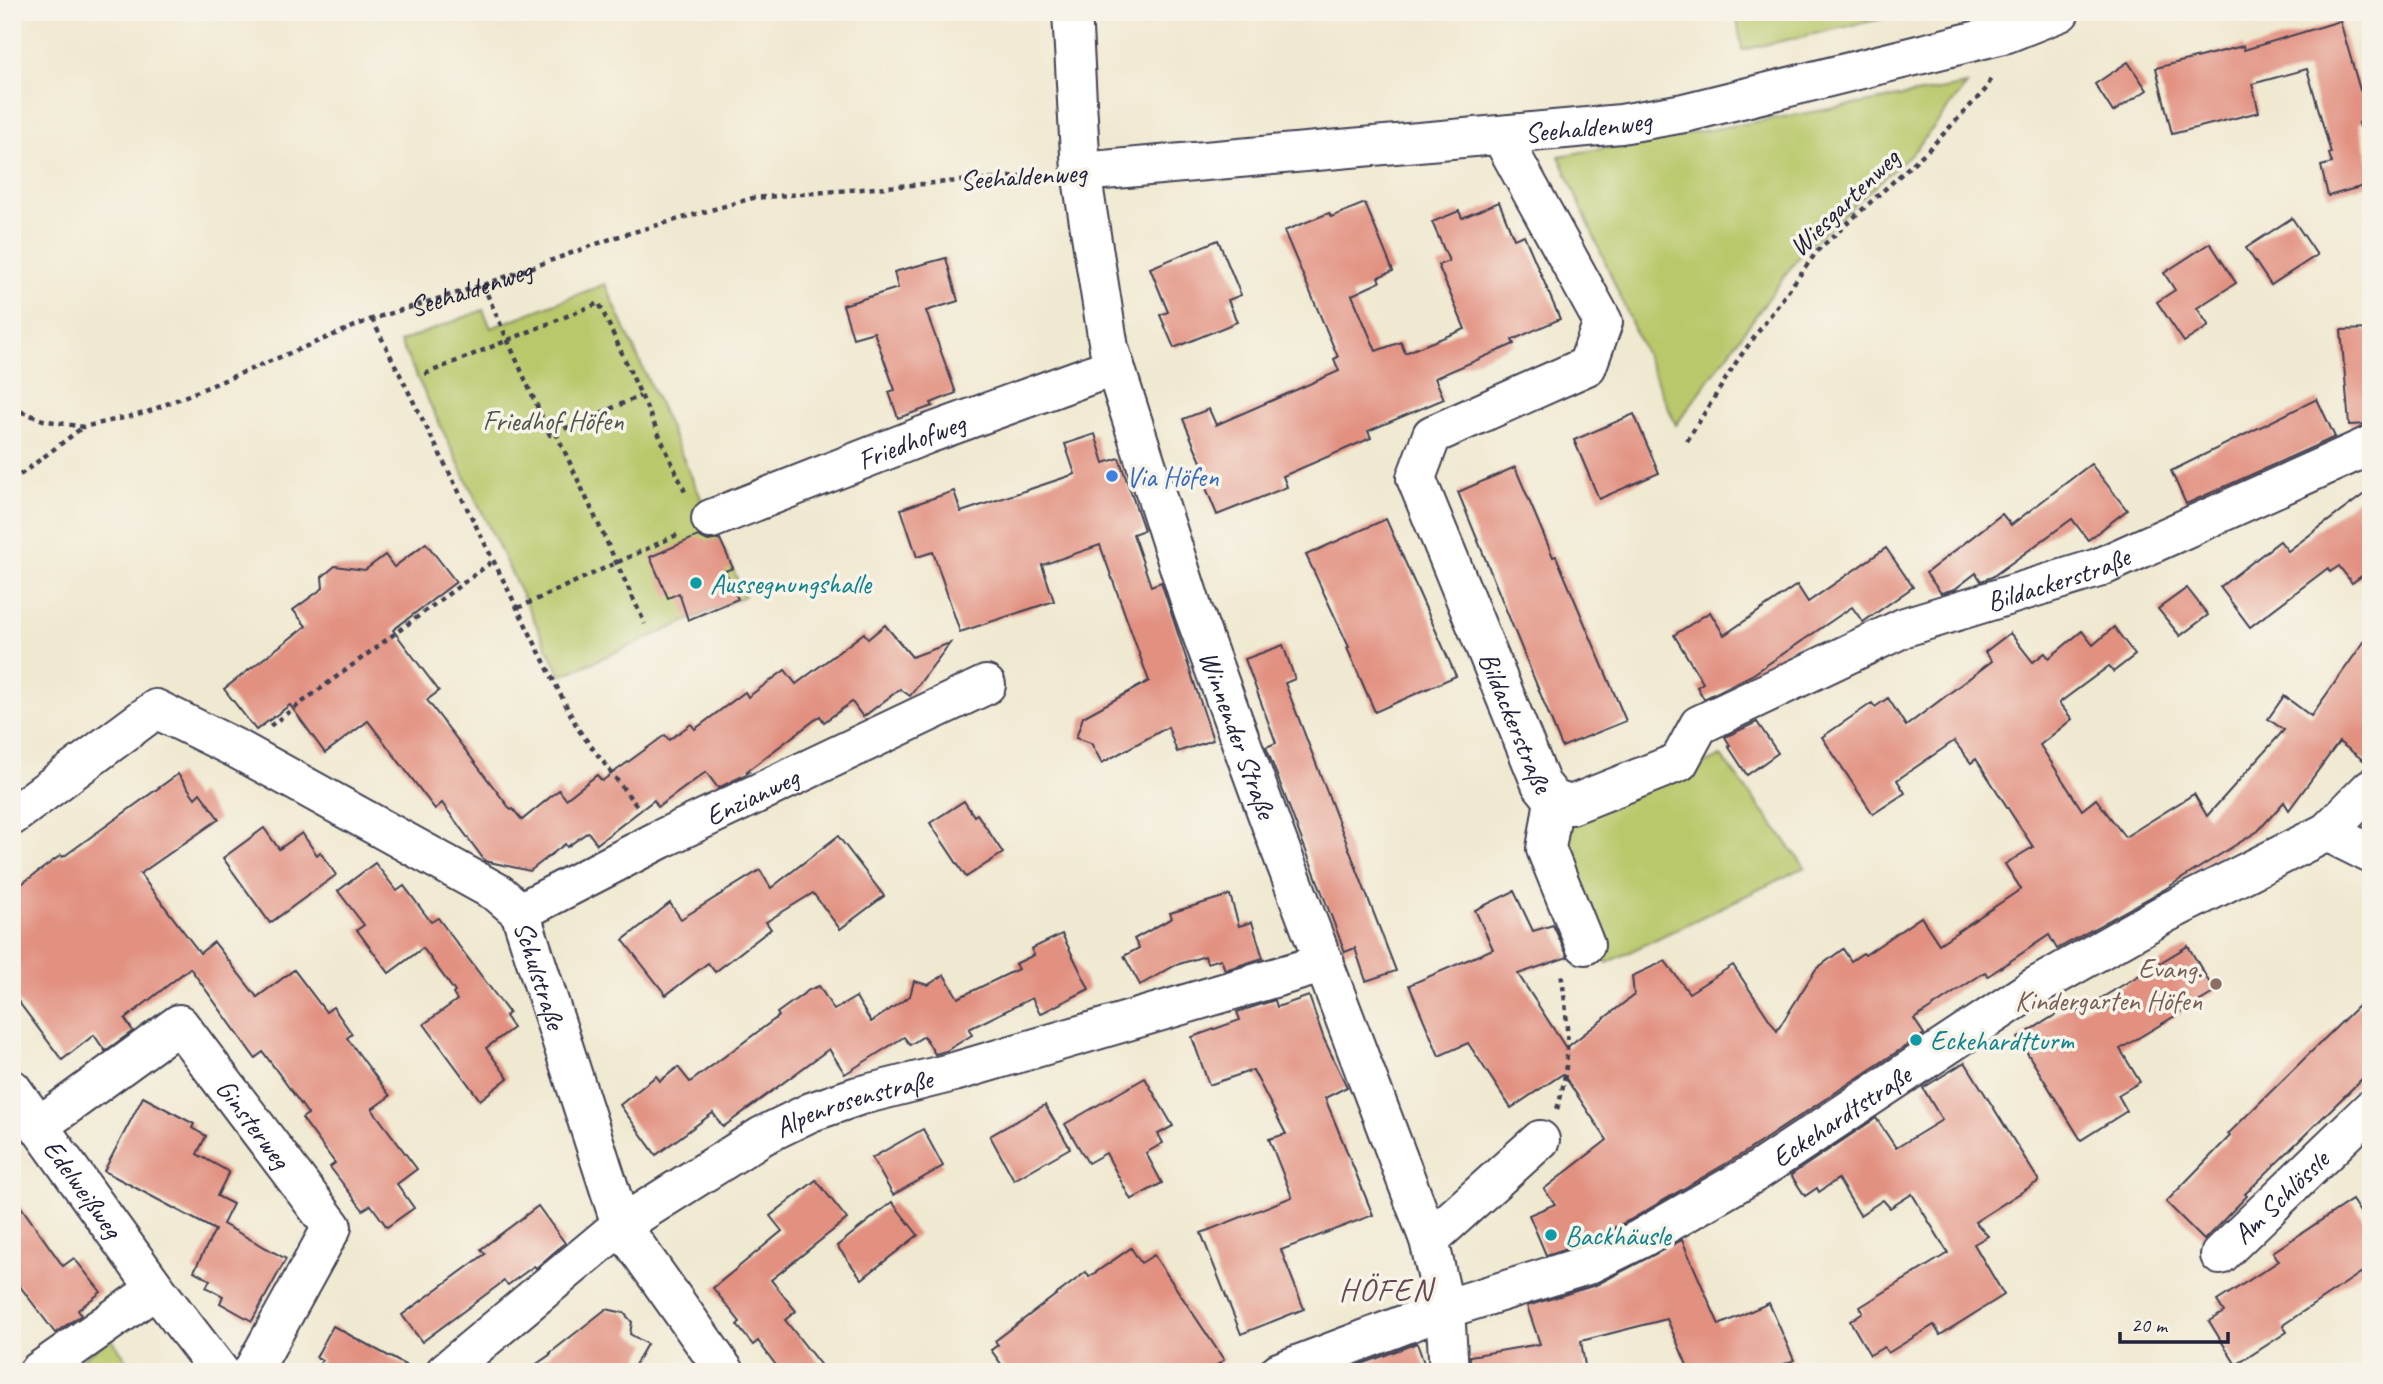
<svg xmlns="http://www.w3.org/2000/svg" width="2383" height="1384" font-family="Caveat,sans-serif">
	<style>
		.green { fill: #b9c86a; stroke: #6e7552; stroke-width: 2 }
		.building { fill: #e29181 }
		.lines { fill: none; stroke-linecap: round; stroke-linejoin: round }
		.minor-casing { stroke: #414052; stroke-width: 42 }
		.path { stroke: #414052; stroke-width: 4.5; stroke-dasharray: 5 5; stroke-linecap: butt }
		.minor { stroke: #fff; stroke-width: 38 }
		.shop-dot { fill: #3f7fe0; stroke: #f7f3e8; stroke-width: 2.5 }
		.culture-dot { fill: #0f9aa8; stroke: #f7f3e8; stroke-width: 2.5 }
		.education-dot { fill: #8d6e63; stroke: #f7f3e8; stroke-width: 2.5 }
		.labels { text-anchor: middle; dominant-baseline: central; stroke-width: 7; stroke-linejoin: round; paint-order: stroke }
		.street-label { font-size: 28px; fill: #22223b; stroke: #f7f3e8 }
		.park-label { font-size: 28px; fill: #4f5449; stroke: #f7f3e8 }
		.shop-label { font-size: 28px; fill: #366cbe; stroke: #f7f3e8; text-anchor: start }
		.culture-label { font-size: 28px; fill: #0d838f; stroke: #f7f3e8; text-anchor: start }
		.education-label { font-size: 28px; fill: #785e54; stroke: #f7f3e8; text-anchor: end }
		.quarter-label { font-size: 32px; letter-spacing: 2px; fill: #654954; stroke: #f7f3e8 }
	</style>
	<rect width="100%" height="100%" fill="#f7f3e8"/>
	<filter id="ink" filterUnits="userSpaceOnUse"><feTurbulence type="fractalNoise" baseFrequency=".0143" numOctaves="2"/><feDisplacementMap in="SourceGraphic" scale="14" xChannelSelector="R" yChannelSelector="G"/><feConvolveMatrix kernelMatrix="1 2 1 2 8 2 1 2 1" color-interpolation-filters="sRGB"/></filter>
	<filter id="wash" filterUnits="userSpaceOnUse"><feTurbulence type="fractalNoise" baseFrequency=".00686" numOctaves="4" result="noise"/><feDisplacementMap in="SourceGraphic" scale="28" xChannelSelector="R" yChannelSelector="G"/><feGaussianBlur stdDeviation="1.57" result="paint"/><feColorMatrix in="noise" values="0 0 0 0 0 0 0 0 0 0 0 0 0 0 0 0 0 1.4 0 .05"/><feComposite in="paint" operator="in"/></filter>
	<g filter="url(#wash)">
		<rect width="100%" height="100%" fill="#f0e9d1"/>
		<g class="green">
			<path d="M1736 12H1912L1742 50Z"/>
			<path d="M1967 85 1916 149 1803 251 1676 425 1559 156Z"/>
			<path d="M605 284 745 596 561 676 400 342 483 310 491 328Z"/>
			<path d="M1721 756 1805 867 1607 963 1558 855 1559 837 1573 824Z"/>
			<path d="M111 1338 136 1372H63Z"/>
		</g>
		<g id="blocks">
			<g class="building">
				<path d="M2340 21 2360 90 2371 87V120L2359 123 2371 168V184L2328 196 2321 166 2332 163 2329 154 2331 153 2307 69 2252 84 2259 112 2172 134 2156 68 2243 46 2244 50Z"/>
				<path d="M2128 62 2147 90 2113 112 2095 84Z"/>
				<path d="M1499 202 1514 239 1524 235 1560 319 1512 340 1514 344 1435 378 1444 399 1368 431 1371 438 1283 476 1287 487 1217 515 1204 483 1209 481 1183 419 1209 409 1216 425 1339 371 1334 359 1338 357 1284 231 1329 213 1331 217 1365 203 1393 271 1378 277 1380 282 1352 295 1376 351 1401 342 1405 353 1465 329 1438 265 1449 261 1432 222 1459 211 1462 218Z"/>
				<path d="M2292 218 2317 255 2271 285 2246 248Z"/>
				<path d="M1218 240 1241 295 1228 300 1237 322 1174 348 1160 315 1168 312 1150 268Z"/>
				<path d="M2210 243 2236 283 2197 308 2209 326 2184 342 2157 302 2175 290 2164 273Z"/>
				<path d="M946 258 958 301 926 311 956 393 931 403 933 406 898 418 889 392 895 390 874 332 853 338 843 305 898 288 894 272Z"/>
				<path d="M2371 329V424L2349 425 2341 330Z"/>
				<path d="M2317 399 2335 437 2186 504 2171 471Z"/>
				<path d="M1634 414 1659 473 1599 499 1574 440Z"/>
				<path d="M1095 434 1104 463 1119 458 1144 530 1133 534 1151 586 1161 582 1213 740 1177 752 1168 727 1102 763 1091 743 1076 738 1083 717 1149 681 1100 545 1042 565 1054 601 960 632 933 552 917 557 901 509 954 491 961 512 1075 474 1065 444Z"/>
				<path d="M2091 464 2127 510 2088 540 2072 519 1992 577 1981 581 1976 573 1955 589 1941 593 1926 573 2002 514 2011 525Z"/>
				<path d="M1515 467 1553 557 1556 556 1626 721 1562 747 1458 492Z"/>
				<path d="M2371 489V569L2352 583 2339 566 2330 572 2328 568 2250 627 2220 587 2280 541 2288 551Z"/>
				<path d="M1386 519 1456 676 1375 712 1347 648 1349 647 1306 555Z"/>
				<path d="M698 536 708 541 720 539 733 568 725 571 738 599 688 620 679 593 668 598 650 557Z"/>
				<path d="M426 543 456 582 393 630 439 691 427 700 511 810 513 809 522 820 559 790 566 799 597 775 602 781 665 735 669 740 691 724 695 729 745 692 748 697 785 670 796 684 864 633 868 639 885 625 912 657 950 643 910 696 900 689 863 717 852 702 824 722 820 716 747 771 749 772 745 775 718 788 706 772 658 807 654 800 597 844 588 832 567 847 565 844 530 871 485 861 442 803 435 809 368 721 325 753 290 705 256 730 224 689 306 626 293 610 323 588 322 577 335 566 365 570 385 555 394 567Z"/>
				<path d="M1886 548 1913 587 1863 622 1852 607 1752 675 1704 699 1697 687 1703 683 1674 635 1710 612 1724 635 1797 585 1808 602Z"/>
				<path d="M2187 588 2208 615 2180 636 2158 609Z"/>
				<path d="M2114 627 2135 655 2113 672 2109 666 2059 703 2072 719 2040 745 2082 810 2096 799 2125 837 2194 794 2207 816 2284 730 2268 719 2284 696 2311 716 2371 632V766L2339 742 2289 810 2284 802 2258 831 2165 889 2057 949 2049 935 1988 976 1985 972 1914 1019 1924 1034 1744 1153 1630 1220 1579 1245 1546 1255 1529 1215 1555 1204 1544 1189 1607 1140 1563 1074 1511 1108 1468 1043 1439 1056 1409 985 1493 949 1475 910 1514 891 1533 931 1553 925 1568 957 1518 974 1566 1048 1634 995 1632 976 1665 961 1689 993 1733 965 1777 1031 1816 969 1843 949 1851 961 1863 953 1865 955 1921 917 1939 944 2021 889 2005 864 2033 847 1976 759 1971 763 1954 741 1897 780 1905 793 1873 814 1822 737 1872 703 1875 707 1888 698 1906 726 1992 661 1985 652 2010 633 2033 662 2045 653 2049 658 2082 631 2093 645Z"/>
				<path d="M1283 645 1295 679 1285 683 1396 971 1366 981 1355 948 1345 952 1266 747 1276 743 1245 659Z"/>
				<path d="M1757 722 1778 753 1747 775 1728 746 1730 745 1725 737Z"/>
				<path d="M178 774 195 798 200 793 219 819 140 874 200 953 214 942 257 997 294 970 326 1012 333 1007 352 1034 347 1038 390 1096 372 1109 417 1169 397 1184 414 1208 387 1227 371 1205 363 1210 330 1167 335 1163 302 1118 308 1114 263 1052 255 1058 190 968 125 1019 133 1031 105 1051 94 1035 62 1060 12 993V891L61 855 63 857Z"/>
				<path d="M964 801 974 816 977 814 1003 853 966 877 930 823Z"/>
				<path d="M264 828 279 849 302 833 317 855 320 852 336 875 270 923 223 858Z"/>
				<path d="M838 836 884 896 840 929 813 893 766 922 771 929 715 972 708 963 666 995 623 940 670 903 681 919 760 870 771 888Z"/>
				<path d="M375 863 397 891 404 886 431 922 438 918 509 1013 505 1016 513 1028 486 1048 508 1078 480 1100 424 1024 457 1000 453 994 455 992 423 948 389 973 357 930 364 925 338 891Z"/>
				<path d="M1230 895 1239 926 1252 922 1263 958 1225 970 1221 959 1207 963 1205 956 1176 965 1140 985 1124 956 1139 948 1134 939 1172 918 1170 913Z"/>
				<path d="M1062 934 1089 989 1040 1014 1032 998 969 1029 972 1035 946 1051 935 1054 924 1036 910 1045 904 1037 845 1074 829 1049 723 1127 713 1113 656 1155 620 1105 656 1076 660 1081 678 1067 690 1082 779 1016 777 1013 809 990 819 986 834 1010 856 997 871 1022 910 996 914 981 928 985 944 975 958 998 1018 969 1015 964 1034 955 1031 949Z"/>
				<path d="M2188 946 2215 992 2120 1049 2140 1082 2118 1095 2127 1111 2081 1140 2018 1038 2073 1004 2078 1012Z"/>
				<path d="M2371 993V1070L2245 1194 2247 1196 2204 1240 2166 1202 2230 1136 2228 1134Z"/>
				<path d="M1309 996 1324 1039 1347 1087 1325 1098 1373 1215 1281 1250 1304 1309 1241 1334 1201 1233 1292 1197 1269 1139 1286 1134 1253 1070 1209 1085 1192 1037 1240 1020 1237 1012 1275 1000 1277 1007Z"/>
				<path d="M1965 1062 2039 1181 1975 1222 1988 1236 1974 1244 2004 1295 1940 1335 1934 1325 1888 1353 1884 1347 1870 1355 1850 1321 1863 1312 1860 1307 1948 1253 1912 1194 1890 1208 1883 1200 1860 1215 1838 1179 1819 1192 1817 1188 1805 1196 1791 1175 1876 1118 1896 1148 1942 1120 1923 1088Z"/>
				<path d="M1145 1078 1173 1126 1158 1134 1163 1143 1146 1153 1162 1183 1131 1200 1106 1153 1088 1163 1065 1124Z"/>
				<path d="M143 1097 194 1124 192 1128 206 1136 197 1154 229 1172 217 1196 233 1204 223 1224 286 1259 252 1321 220 1303 223 1296 206 1287 210 1280 194 1271 215 1230 104 1171Z"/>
				<path d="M1045 1105 1070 1148 1014 1180 990 1136Z"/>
				<path d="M923 1129 943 1166 893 1195 872 1158Z"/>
				<path d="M816 1180 847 1219 771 1280 796 1311 785 1320 826 1372H781L758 1341 753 1345 737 1325 740 1322 713 1288 782 1231 770 1216Z"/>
				<path d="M12 1194 63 1266 74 1258 101 1292 78 1310 81 1315 55 1333 19 1285H12Z"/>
				<path d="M2352 1200 2371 1229V1266L2283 1325 2287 1332 2236 1365 2209 1321 2224 1312 2217 1301 2279 1261 2273 1252Z"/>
				<path d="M892 1202 918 1235 862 1279 837 1246Z"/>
				<path d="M538 1206 565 1243 536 1268 534 1266 508 1285 504 1281 422 1342 402 1315 485 1254 481 1249Z"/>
				<path d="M1682 1240 1719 1325 1769 1303 1794 1360 1767 1372H1690L1667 1319 1581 1341 1586 1372H1471L1470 1356 1540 1344 1527 1306 1596 1285Z"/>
				<path d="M1131 1248 1141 1263 1154 1255 1224 1360 1207 1372H1007L991 1350 998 1345 995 1341 1086 1272 1089 1277Z"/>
				<path d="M606 1309 624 1313 632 1322 630 1334 647 1344 631 1372H525L551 1354 550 1353Z"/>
				<path d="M333 1326 418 1372H316L322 1360 316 1357Z"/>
				<path d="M1417 1343 1427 1372H1341Z"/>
			</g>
		</g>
	</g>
	<g filter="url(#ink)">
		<use href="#blocks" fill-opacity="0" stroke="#414052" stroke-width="2"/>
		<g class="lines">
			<g class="minor-casing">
				<g id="minor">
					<path id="s2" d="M1072 12 1081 172 1109 348 1193 610 1272 827 1429 1240 1445 1309 1449 1372"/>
					<path id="s3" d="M1501 136 1603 322 1587 366 1432 435 1416 478 1541 784 1554 800 1571 805 1679 762 1699 725 1905 627 2098 568 2371 445"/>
					<path id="s4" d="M1081 172 1621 124 1684 113 2007 33 2060 12"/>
					<path id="s5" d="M711 519 925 435 1115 366"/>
					<path d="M1554 800 1546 849 1585 945"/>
					<path id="s6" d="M12 816 156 709 239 750 498 893 520 912 621 1225 725 1372"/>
					<path d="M2327 832 2371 854"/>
					<path id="s7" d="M520 912 661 839 986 685"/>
					<path id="s8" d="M12 1089 156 1289 220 1372"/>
					<path id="s9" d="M40 1125 179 1024 332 1227 252 1372"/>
					<path d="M1429 1240 1540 1140"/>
					<path id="s10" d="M2220 1255 2371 1109"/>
					<path d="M38 1372 156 1289"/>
					<path id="s11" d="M445 1372 621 1225 762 1136 811 1112 858 1096 954 1072 1325 963"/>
					<path id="s12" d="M1279 1372 1445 1309 1587 1265 1640 1239 1756 1172 2035 987 2166 913 2327 832 2371 788"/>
				</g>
			</g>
			<g class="path">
				<path d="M483 285 550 435 640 396"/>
				<path d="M372 319 578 729 639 809"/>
				<path d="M425 374 599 303 686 494"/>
				<path id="s1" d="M12 408 43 420 83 427 145 413 372 319 483 285 616 237 753 198 1045 174"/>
				<path d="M556 433 645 624"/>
				<path d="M1687 441 1737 361 1818 250 1930 148 1987 88 1992 76"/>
				<path d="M12 481 83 427"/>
				<path d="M518 608 679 534"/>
				<path d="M270 726 493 561"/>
				<path d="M1557 1109C1572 1064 1568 1018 1561 972"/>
			</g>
			<use href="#minor" class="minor"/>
		</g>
	</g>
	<circle class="shop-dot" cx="1112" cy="476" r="7"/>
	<g class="culture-dot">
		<circle cx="696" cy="583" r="7"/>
		<circle cx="1916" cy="1040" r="7"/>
		<circle cx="1551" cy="1235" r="7"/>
	</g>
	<circle class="education-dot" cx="2216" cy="984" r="7"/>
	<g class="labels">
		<g class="street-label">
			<text stroke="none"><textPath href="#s4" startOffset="509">Seehaldenweg</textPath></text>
			<text transform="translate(1023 176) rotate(-4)">Seehaldenweg</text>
			<text transform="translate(1844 202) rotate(-44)">Wiesgartenweg</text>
			<text stroke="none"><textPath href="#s1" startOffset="486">Seehaldenweg</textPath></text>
			<text stroke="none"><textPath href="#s5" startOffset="215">Friedhofweg</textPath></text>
			<text stroke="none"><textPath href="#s3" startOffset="1390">Bildackerstraße</textPath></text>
			<text stroke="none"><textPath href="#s3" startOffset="738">Bildackerstraße</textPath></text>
			<text stroke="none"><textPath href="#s2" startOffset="746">Winnender Straße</textPath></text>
			<text stroke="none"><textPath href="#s7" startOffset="259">Enzianweg</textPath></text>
			<text stroke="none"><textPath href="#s6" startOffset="663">Schulstraße</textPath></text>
			<text stroke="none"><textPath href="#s11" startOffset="494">Alpenrosenstraße</textPath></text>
			<text stroke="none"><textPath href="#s12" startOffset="621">Eckehardtstraße</textPath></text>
			<text stroke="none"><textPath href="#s9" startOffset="296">Ginsterweg</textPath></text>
			<text stroke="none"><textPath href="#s8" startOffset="122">Edelweißweg</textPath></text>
			<text stroke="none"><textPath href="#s10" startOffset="84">Am Schlössle</textPath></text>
		</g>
		<g class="park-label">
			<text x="553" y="420">Friedhof Höfen</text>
		</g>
		<g class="shop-label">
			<text x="1126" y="476">Via Höfen</text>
		</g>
		<g class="culture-label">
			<text x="710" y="583">Aussegnungshalle</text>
			<text x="1930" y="1040">Eckehardtturm</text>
			<text x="1565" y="1235">Backhäusle</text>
		</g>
		<g class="education-label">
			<text x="2202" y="968">Evang.<tspan x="2202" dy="32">Kindergarten Höfen</tspan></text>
		</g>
		<g class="quarter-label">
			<text x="1386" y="1289">HÖFEN</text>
		</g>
	</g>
	<rect width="2383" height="1384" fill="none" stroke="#f7f3e8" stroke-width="42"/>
	<path d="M2120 1332v10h108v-10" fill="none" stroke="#22223b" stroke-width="3.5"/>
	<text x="2131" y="1332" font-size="21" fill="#22223b" stroke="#f7f3e8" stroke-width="5" paint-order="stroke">20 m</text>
</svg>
